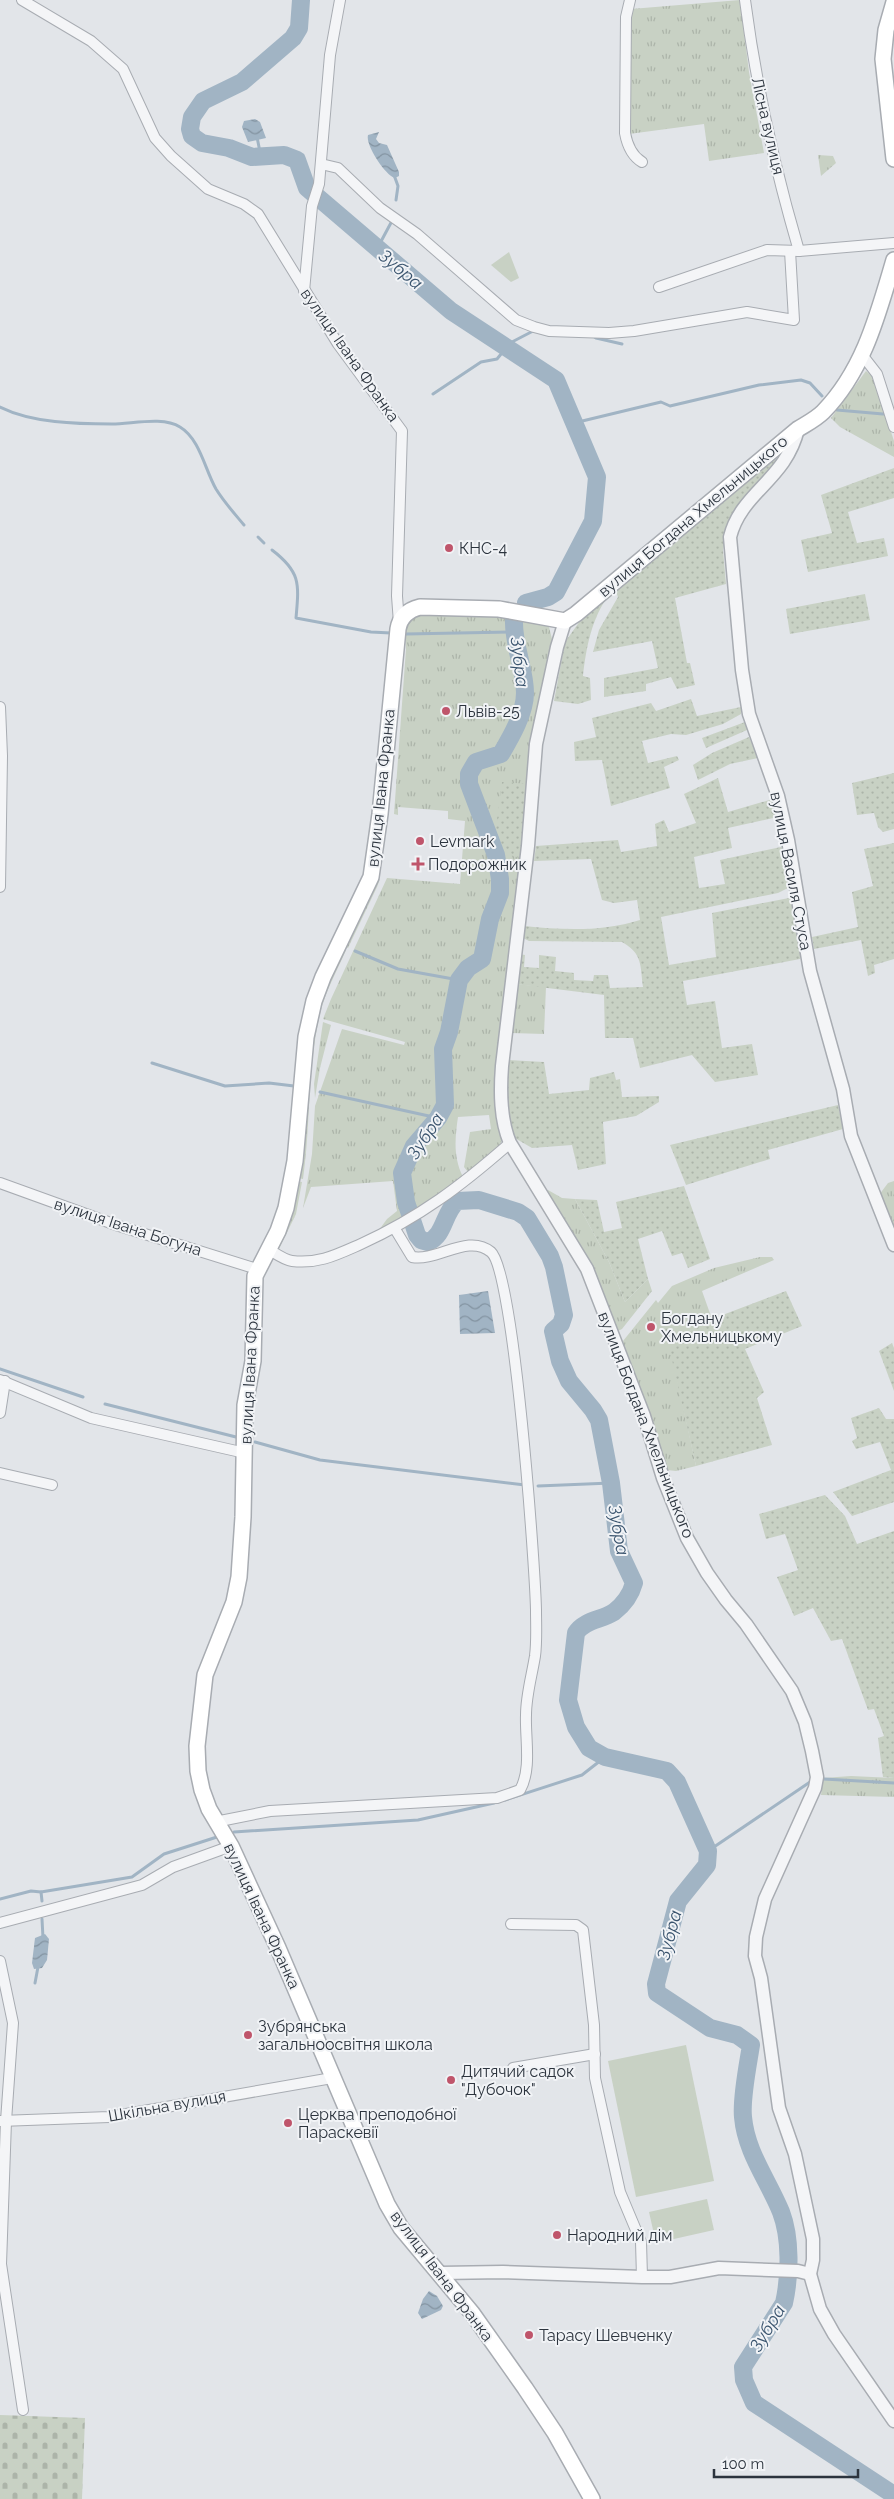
<svg xmlns="http://www.w3.org/2000/svg" width="894" height="2499" font-family="Raleway,sans-serif">
	<style>
		.grass { fill: url(#grass-tufts) }
		.cemetery { fill: url(#cemetery-stones) }
		.park { fill: #c8d1c4 }
		.garden { fill: url(#garden-dots) }
		.water { fill: url(#water-waves) }
		.lines { fill: none; stroke-linecap: round; stroke-linejoin: round }
		.stream { stroke: #a1b4c4; stroke-width: 3 }
		.river { stroke: #a1b4c4; stroke-width: 18 }
		.minor-casing { stroke: #a8acb2; stroke-width: 12 }
		.tertiary-casing { stroke: #a8acb2; stroke-width: 15 }
		.secondary-casing { stroke: #a8acb2; stroke-width: 18 }
		.minor { stroke: #f4f5f7; stroke-width: 10 }
		.tertiary { stroke: #f4f5f7; stroke-width: 12 }
		.secondary { stroke: #fff; stroke-width: 15 }
		.poi-dot { fill: #bf556b; stroke: #f1f3f6; stroke-width: 2 }
		.labels { text-anchor: middle; dominant-baseline: central; stroke-width: 4; stroke-linejoin: round; paint-order: stroke }
		.street-label { font-size: 16px; fill: #2c343e; stroke: #f1f3f6 }
		.poi-label { font-size: 16px; fill: #2c343e; stroke: #f1f3f6; text-anchor: start }
		.water-label { font-size: 18px; font-style: italic; fill: #3a546e; stroke: #f1f3f6 }
	</style>
	<defs>
		<pattern id="grass-tufts" width="24" height="20" patternUnits="userSpaceOnUse" patternTransform="scale(1.25)"><rect width="24" height="20" fill="#c8d1c4"/><path d="M3 7l-1-3M5 7V3M7 7l1-3M15 17l-1-3M17 17v-4M19 17l1-3" fill="none" stroke="#acb4a9"/></pattern>
		<pattern id="cemetery-stones" width="16" height="16" patternUnits="userSpaceOnUse" patternTransform="scale(1.25)"><rect width="16" height="16" fill="#c8d1c4"/><path d="M2 7V4a2 2 0 0 1 4 0v3zM10 15v-3a2 2 0 0 1 4 0v3z" fill="#acb4a9"/></pattern>
		<pattern id="garden-dots" width="8" height="8" patternUnits="userSpaceOnUse" patternTransform="scale(1.25)"><rect width="8" height="8" fill="#c8d1c4"/><path d="M2 2h.1M6 6h.1" fill="none" stroke="#acb4a9" stroke-width="1.8" stroke-linecap="round"/></pattern>
		<pattern id="water-waves" width="16" height="10" patternUnits="userSpaceOnUse" patternTransform="scale(1.25)"><rect width="16" height="10" fill="#a1b4c4"/><path d="M0 5q4-4 8 0t8 0" fill="none" stroke="#8393a1"/></pattern>
	</defs>
	<rect width="100%" height="100%" fill="#e2e5e9"/>
	<g class="grass">
		<path d="M740 0 749 72 764 153 709 161 704 124 629 134 631 9Z"/>
		<path d="M818 155 833 156 836 163 821 176Z"/>
		<path d="M866 371 873 377 894 441V457L840 427 831 418Z"/>
		<path d="M426 613 488 614 543 623 549 627 552 639 516 893 495 1068 503 1138 499 1146 468 1172 464 1167 470 1132 491 1129 489 1115 458 1117C455 1138 453 1157 463 1177L408 1219 379 1230 387 1219 397 1211 393 1181 311 1187 303 1208 312 1154 315 1106 342 1029 404 1045 405 1042 323 1019 331 999 387 878 460 884 465 821 448 819V811L398 807V815L394 814 406 649C405 631 402 618 426 613Z"/>
		<path d="M380 879 377 887 348 948 342 945 374 883Z"/>
		<path d="M340 948 346 950C337 971 325 992 320 1014 307 1068 311 1125 303 1179L298 1178 316 1012Z"/>
		<path d="M515 984 546 987 544 1034 511 1033Z"/>
		<path d="M323 1022 331 1025 320 1068 315 1098 314 1084Z"/>
		<path d="M297 1181 302 1182 296 1214 278 1251Z"/>
		<path d="M894 1181V1234L879 1195 888 1183Z"/>
		<path d="M548 1190 562 1198 575 1199 609 1262 625 1302 648 1279 652 1291 622 1329 618 1331 545 1193Z"/>
		<path d="M760 1257H772L774 1260 702 1291 712 1319 669 1342 696 1466 676 1471 667 1470 624 1349 623 1341 656 1300 658 1303 672 1286 714 1268Z"/>
		<path d="M851 1776 894 1778V1797L821 1795 823 1778Z"/>
	</g>
	<path class="cemetery" d="M0 2415 85 2418 82 2499H0Z"/>
	<g class="park">
		<path d="M509 252 519 278 511 282 491 265Z"/>
		<path d="M686 2045 714 2181 636 2197 608 2061Z"/>
		<path d="M707 2199 714 2230 656 2243 649 2212Z"/>
	</g>
	<g class="garden">
		<path d="M775 457 777 464 727 530 723 550 726 584 675 598 687 663H690L695 685 677 689 671 677 646 684V691L604 697V678L658 668 652 641 593 652 599 630 618 597 615 589Z"/>
		<path d="M894 468V498L848 512 857 543 884 538 888 556 808 572 801 540 832 533 821 495Z"/>
		<path d="M865 594 870 620 790 634 786 609Z"/>
		<path d="M609 595C592 617 586 648 583 676L590 678 591 700 578 704 554 701 565 642 585 614Z"/>
		<path d="M691 699 697 716 741 707V714L723 724 686 735 671 734 642 741 648 763 677 756 679 760 664 767 670 788 611 806 602 760 575 761 574 742 596 737 592 718 651 703 656 711Z"/>
		<path d="M745 722 747 730 706 748 702 738Z"/>
		<path d="M749 737 758 758 730 764 698 780 693 765 712 753Z"/>
		<path d="M894 773V829L883 832 878 827 874 813 857 815 852 783Z"/>
		<path d="M718 778 728 812 773 799 778 817 728 828 732 848 694 857 699 888 725 884 720 860 781 847 784 849 790 887 778 893 661 917 669 965 716 957 712 913 789 898 792 899 801 955 800 959 683 981 687 1005 715 1001 722 1048 752 1044 758 1075 715 1082 692 1055 640 1068 633 1038H605L604 995 515 984 519 954 525 955 524 967 539 968V955L556 957 555 971 574 973V980L593 981 594 975H608L610 988 643 987C640 965 643 954 622 942L529 941 523 938 524 926C562 930 603 932 640 920L637 900 614 903 602 900 591 859 534 861 536 846 618 840 621 852 657 846 655 824 664 820 669 832 696 823 684 794Z"/>
		<path d="M502 782 528 784 522 859 507 854 495 837Z"/>
		<path d="M894 843V959L874 965 875 973 868 976 861 940 814 949 812 937 858 927 852 892 873 886 864 849Z"/>
		<path d="M507 1060 544 1062 549 1094 589 1090 590 1078 614 1072 616 1080 620 1079 622 1097 659 1096V1102L636 1116 603 1122 606 1164 578 1170 572 1145 532 1148 513 1137 508 1126 505 1079Z"/>
		<path d="M838 1105 843 1129 768 1150 770 1159 686 1185 670 1145Z"/>
		<path d="M684 1186 710 1259 688 1268 682 1253 672 1256 662 1231 638 1239 648 1279 625 1302 609 1262 575 1199 597 1200 604 1232 622 1228 616 1202Z"/>
		<path d="M786 1291 802 1326 745 1349 764 1392 757 1398 772 1445 696 1466 668 1342 712 1319Z"/>
		<path d="M892 1343 894 1348V1391L879 1351Z"/>
		<path d="M879 1408 886 1419H894V1502L852 1516 833 1492 891 1470 880 1442 856 1449 852 1441 857 1438 851 1418Z"/>
		<path d="M825 1495 845 1516 857 1544 894 1531V1778L883 1777 878 1738 884 1736 874 1709 868 1710 842 1639 831 1641 813 1608 794 1616 777 1577 798 1570 785 1534 766 1539 759 1514Z"/>
	</g>
	<g class="water">
		<path d="M255 119 260 122 266 138 248 142 242 127 244 121Z"/>
		<path d="M379 132 376 139 379 143 387 145 399 172V176L395 178C386 176 365 145 368 135Z"/>
		<path d="M488 1291 495 1333 460 1334 459 1295Z"/>
		<path d="M45 1934 49 1939 47 1960 42 1968 34 1969 32 1963 35 1938Z"/>
		<path d="M429 2291 437 2296 443 2306 441 2310 422 2319 418 2313 423 2299Z"/>
	</g>
	<g class="lines">
		<g class="stream">
			<path d="M257 137 261 157"/>
			<path d="M394 175 398 186 396 200"/>
			<path d="M378 247 393 219"/>
			<path d="M592 335 596 338 622 344"/>
			<path d="M433 394 481 362 497 359 510 343 535 330"/>
			<path d="M0 407C32 423 77 424 112 424 132 424 163 416 180 427 200 439 205 470 216 489 224 502 234 513 244 525"/>
			<path d="M837 410 883 414"/>
			<path d="M574 423 661 402 670 406 759 385 801 380 810 383 822 396"/>
			<path d="M258 537 264 543"/>
			<path d="M272 550C301 572 299 584 296 618L371 632 391 633"/>
			<path d="M406 634 514 632"/>
			<path d="M355 951 398 969 459 980"/>
			<path d="M152 1063 225 1086 269 1083 294 1086"/>
			<path d="M320 1092 438 1118"/>
			<path d="M0 1369 83 1397"/>
			<path d="M105 1404 236 1437"/>
			<path d="M255 1442 320 1460 525 1485"/>
			<path d="M538 1486 611 1483"/>
			<path d="M824 1779 894 1783"/>
			<path d="M505 1800 582 1775 605 1757"/>
			<path d="M234 1832 418 1820 494 1803"/>
			<path d="M708 1851 813 1780"/>
			<path d="M41 1892 42 1901"/>
			<path d="M0 1899 31 1891 41 1892 132 1877 164 1854 217 1837"/>
			<path d="M42 1919 43 1938"/>
			<path d="M35 1983 38 1967"/>
		</g>
		<g class="river">
			<path d="M301 0 299 28 293 38 242 82 203 101 192 117 190 129 192 136 202 143 229 148 252 157 284 155 297 160 307 188 451 311 556 380 597 477 593 521 556 592 548 597 526 603"/>
			<path d="M514 620C513 645 525 669 525 693 525 713 511 737 501 754L476 762 469 774V784L496 855 500 879V893L490 919 482 959 468 968 459 980 449 1032 443 1049 445 1105 438 1118 414 1146 402 1173 406 1202 417 1235 421 1240 428 1242C445 1235 443 1214 457 1201L479 1200 518 1212 527 1218 550 1256 554 1267 564 1315 561 1324 553 1331 560 1361 569 1381 593 1410 599 1420 611 1483 619 1551 634 1583C631 1594 623 1605 614 1612 602 1620 584 1620 576 1633L568 1700 576 1727 589 1748 605 1757 667 1771 677 1782 708 1851 707 1865 678 1901 656 1984 657 1993 710 2028 737 2035 751 2045C748 2065 741 2098 743 2117 746 2152 768 2180 781 2212 791 2238 790 2276 784 2303L743 2367 744 2380 754 2403 894 2495"/>
		</g>
		<g class="minor-casing">
			<g id="minor">
				<path d="M22 0 91 41 123 69 155 138 171 156 208 189 244 204 258 214 338 344 402 431 397 596 399 623"/>
				<path d="M630 0 626 17 625 133C627 144 632 156 642 162"/>
				<path d="M745 0C756 85 775 169 799 251"/>
				<path d="M321 164 338 168 380 208 417 234 516 320 534 327 549 331 609 333 634 331 747 312 794 320 790 251"/>
				<path d="M659 287 767 250 799 251 894 243"/>
				<path d="M304 291 312 206 319 184 330 55 340 0"/>
				<path d="M863 356 877 374 894 427"/>
				<path d="M0 707 2 756 0 887"/>
				<path d="M0 1183 119 1226 257 1269"/>
				<path d="M268 1249C275 1253 284 1260 292 1261 319 1264 336 1255 361 1244 420 1217 461 1186 510 1143"/>
				<path d="M0 1380 91 1418 245 1453"/>
				<path d="M0 1413 5 1381"/>
				<path d="M0 1473 52 1485"/>
				<path d="M215 1822 270 1811 497 1798 520 1790C532 1769 525 1738 526 1715 526 1695 532 1675 535 1656 537 1641 536 1625 536 1610 535 1565 514 1271 491 1252 468 1233 437 1262 412 1257L395 1229"/>
				<path d="M0 1923 142 1885 173 1867 231 1846"/>
				<path d="M511 1924 576 1925 583 1930 594 2025 595 2078 620 2192 641 2242 642 2277"/>
				<path d="M0 1961 13 2023 6 2121 1 2264 23 2410"/>
				<path d="M513 2068 595 2054"/>
				<path d="M0 2121 109 2117 332 2078"/>
			</g>
		</g>
		<g class="tertiary-casing">
			<g id="tertiary">
				<path d="M798 429C786 480 741 492 730 537L742 670 749 714 778 796 788 840 810 971 843 1089 851 1136 894 1245"/>
				<path d="M565 621 557 647 536 744 528 846 502 1066C500 1092 500 1119 510 1143L587 1269 644 1416 663 1478 687 1538 707 1573 726 1600 746 1624 792 1691 805 1722 812 1751 817 1777 815 1788 765 1899 756 1937 755 1956 761 1978 779 2108 795 2154 813 2239V2260L810 2274 820 2309 834 2334 894 2421"/>
				<path d="M441 2273 503 2272 642 2277H670L719 2268 798 2271 810 2274"/>
			</g>
		</g>
		<g class="secondary-casing">
			<g id="secondary">
				<path d="M894 2 886 30 883 59 894 159"/>
				<path d="M592 2499 555 2433 525 2388 472 2313 401 2228 387 2204 278 1948 231 1846 209 1809 202 1790 198 1771 197 1746 205 1675 234 1602 239 1577 243 1517 245 1405 253 1361 255 1276 278 1231 286 1208 295 1161 306 1037 314 1001 323 977 371 877 380 814 398 629C400 617 408 610 420 607L499 609 565 621 576 614 798 429C806 424 816 419 823 412 864 370 878 314 894 260"/>
			</g>
		</g>
		<use href="#minor" class="minor"/>
		<use href="#tertiary" class="tertiary"/>
		<use href="#secondary" class="secondary"/>
	</g>
	<g class="poi-dot">
		<circle cx="449" cy="548" r="5"/>
		<circle cx="446" cy="711" r="5"/>
		<circle cx="420" cy="841" r="5"/>
		<path d="M415.5 856.5h5v5h5v5h-5v5h-5v-5h-5v-5h5z"/>
		<circle cx="651" cy="1327" r="5"/>
		<circle cx="248" cy="2035" r="5"/>
		<circle cx="451" cy="2080" r="5"/>
		<circle cx="288" cy="2123" r="5"/>
		<circle cx="557" cy="2235" r="5"/>
		<circle cx="529" cy="2335" r="5"/>
	</g>
	<g class="labels">
		<g class="street-label">
			<text transform="translate(768 126) rotate(77)">Лісна вулиця</text>
			<text transform="translate(350 355) rotate(55)">вулиця Івана Франка</text>
			<text transform="translate(693 516) rotate(-40)">вулиця Богдана Хмельницького</text>
			<text transform="translate(381 788) rotate(-84)">вулиця Івана Франка</text>
			<text transform="translate(791 871) rotate(79)">вулиця Василя Стуса</text>
			<text transform="translate(128 1227) rotate(18)">вулиця Івана Богуна</text>
			<text transform="translate(250 1365) rotate(-87)">вулиця Івана Франка</text>
			<text transform="translate(646 1425) rotate(69)">вулиця Богдана Хмельницького</text>
			<text transform="translate(262 1916) rotate(65)">вулиця Івана Франка</text>
			<text transform="translate(167 2106) rotate(-10)">Шкільна вулиця</text>
			<text transform="translate(442 2276) rotate(53)">вулиця Івана Франка</text>
		</g>
		<g class="poi-label">
			<text x="459" y="548">КНС-4</text>
			<text x="456" y="711">Львів-25</text>
			<text x="430" y="841">Levmark</text>
			<text x="428" y="864">Подорожник</text>
			<text x="661" y="1318">Богдану<tspan x="661" dy="18">Хмельницькому</tspan></text>
			<text x="258" y="2026">Зубрянська<tspan x="258" dy="18">загальноосвітня школа</tspan></text>
			<text x="461" y="2071">Дитячий садок<tspan x="461" dy="18">"Дубочок"</tspan></text>
			<text x="298" y="2114">Церква преподобної<tspan x="298" dy="18">Параскевії</tspan></text>
			<text x="567" y="2235">Народний дім</text>
			<text x="539" y="2335">Тарасу Шевченку</text>
		</g>
		<g class="water-label">
			<text transform="translate(401 269) rotate(40)">Зубра</text>
			<text transform="translate(520 662) rotate(83)">Зубра</text>
			<text transform="translate(425 1136) rotate(-57)">Зубра</text>
			<text transform="translate(619 1530) rotate(80)">Зубра</text>
			<text transform="translate(669 1935) rotate(-75)">Зубра</text>
			<text transform="translate(767 2328) rotate(-59)">Зубра</text>
		</g>
	</g>
	<path d="M714 2469v8h144v-8" fill="none" stroke="#2c343e" stroke-width="2.5"/>
	<text x="722" y="2469" font-size="15" fill="#2c343e" stroke="#f1f3f6" stroke-width="4" paint-order="stroke">100 m</text>
</svg>
